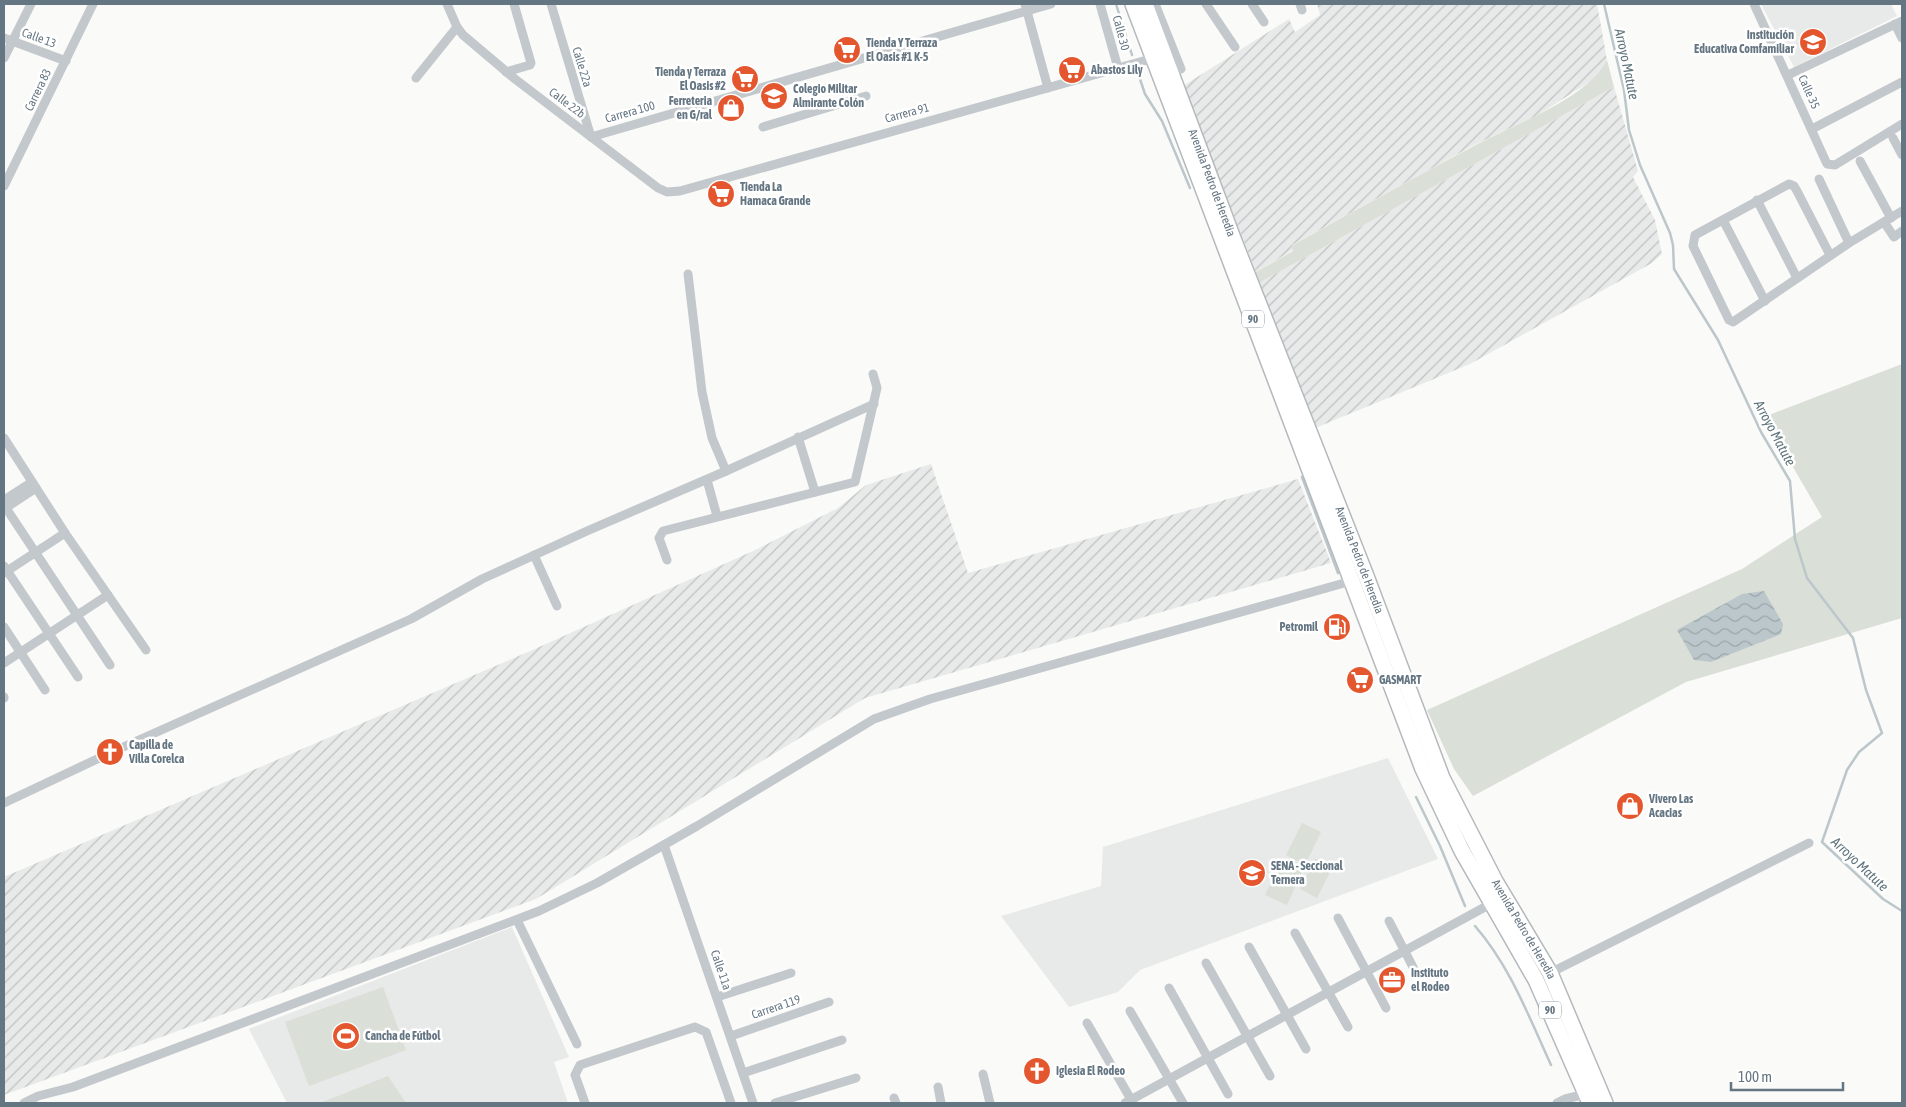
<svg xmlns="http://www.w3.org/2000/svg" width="1906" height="1107" font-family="'Asap Condensed',sans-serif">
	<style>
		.built { fill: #e8e9e9 }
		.industrial { fill: url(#industrial-furrows) }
		.green { fill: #dadfd7 }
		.water { fill: url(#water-waves) }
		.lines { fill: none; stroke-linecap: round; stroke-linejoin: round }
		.stream { stroke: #bbc7cb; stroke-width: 2.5 }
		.trunk-casing { stroke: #b4b9bd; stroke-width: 18 }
		.minor { stroke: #c3c8cc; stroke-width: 9 }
		.trunk { stroke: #fff; stroke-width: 15 }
		.labels { text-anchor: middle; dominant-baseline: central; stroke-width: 5; stroke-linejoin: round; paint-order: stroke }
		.shield { fill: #fff; stroke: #939fa8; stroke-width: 1 }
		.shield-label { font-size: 11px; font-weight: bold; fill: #657683 }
		.street-label { font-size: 12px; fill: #657683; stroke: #fff }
		.poi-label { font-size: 12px; font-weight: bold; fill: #657683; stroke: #fff; text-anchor: start }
		.water-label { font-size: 14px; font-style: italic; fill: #60757c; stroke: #fff }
	</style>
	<defs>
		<pattern id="industrial-furrows" width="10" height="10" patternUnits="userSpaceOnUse" patternTransform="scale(1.25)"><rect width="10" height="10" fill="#e8e9e9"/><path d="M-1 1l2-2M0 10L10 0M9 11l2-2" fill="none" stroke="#c0c1c2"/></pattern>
		<pattern id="water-waves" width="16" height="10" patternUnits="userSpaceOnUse" patternTransform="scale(1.25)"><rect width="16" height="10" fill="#bbc7cb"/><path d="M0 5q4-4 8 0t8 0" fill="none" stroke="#9ca6aa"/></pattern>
	</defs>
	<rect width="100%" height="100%" fill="#fafaf8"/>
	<g class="built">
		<path d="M1761 4H1891L1897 16 1794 67Z"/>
		<path d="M1388 758 1438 859 1140 970 1118 992 1069 1007 1001 916 1101 886 1103 847Z"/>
		<path d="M512 927 569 1057 554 1062 568 1103H287L249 1029Z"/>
	</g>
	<g class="industrial">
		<path d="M1317 4H1597L1607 60 1602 71 1594 79 1538 115 1474 145 1292 245 1293 250 1256 272 1183 86 1289 19 1295 32 1320 15Z"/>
		<path d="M1614 87 1638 171 1633 177 1655 220 1662 254 1652 263 1470 364 1313 429 1257 284Z"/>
		<path d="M931 464 968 573 1298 479 1331 563 865 698 536 899 4 1095V877L528 652 753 551 838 508 866 485Z"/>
	</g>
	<g class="green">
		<path d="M1607 60 1614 87 1257 284 1255 278 1256 272 1293 251 1291 246C1351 213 1411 179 1472 147 1510 126 1588 99 1607 60Z"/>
		<path d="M1902 364V618L1686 682 1473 796 1454 769 1427 710 1742 569 1822 517 1764 417Z"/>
		<path d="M1302 823 1321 832 1305 865 1286 855Z"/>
		<path d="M1282 859 1303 869 1287 905 1265 895Z"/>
		<path d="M1315 859 1332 868 1317 898 1300 889Z"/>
		<path d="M383 987 406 1050 309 1086 285 1022Z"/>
		<path d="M388 1076 406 1103H320Z"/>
	</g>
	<path class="water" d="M1764 591 1783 624 1781 634 1711 662 1694 660 1677 630 1742 594Z"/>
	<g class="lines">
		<g class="stream">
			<path d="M1116 4 1132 55"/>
			<path d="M1604 4 1624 90 1629 130 1640 165 1670 233 1673 245 1674 269 1718 340 1761 432 1790 481 1795 539 1807 578 1853 638 1866 690 1882 733 1859 752 1847 770 1822 842 1883 899 1902 911"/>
			<path d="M1136 67 1145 94 1162 121 1190 188"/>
			<path d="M1302 477 1338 573"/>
			<path d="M1416 797 1440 846 1465 906"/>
			<path d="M1475 926C1510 966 1529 1017 1551 1065"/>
		</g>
		<g class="trunk-casing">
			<g id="trunk">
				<path d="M1133 4 1423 769 1462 851 1536 980 1590 1103"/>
				<path id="s1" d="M1145 4 1232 236 1366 576 1442 778 1495 881 1550 973 1605 1103"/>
			</g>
		</g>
		<g class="minor">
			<path d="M447 4 457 27 463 35 515 79 658 188 667 192 680 191 1154 58"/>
			<path d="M551 4 591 137 1051 4"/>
			<path d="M1025 4 1048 88"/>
			<path d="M1100 4 1118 68"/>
			<path d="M1155 4 1181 69"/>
			<path d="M1206 4 1235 47"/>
			<path d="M1252 4 1264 22"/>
			<path d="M1300 4 1302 10"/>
			<path d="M1754 4 1827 164 1835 165 1902 124"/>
			<path d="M1895 24 1902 38"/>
			<path d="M4 38 66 61"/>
			<path d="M4 58 31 4"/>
			<path d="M506 72 530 65 531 63 514 4"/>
			<path d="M1788 75 1902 21"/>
			<path d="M416 78 457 27"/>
			<path d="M763 127 866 96"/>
			<path d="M1812 129 1902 82"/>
			<path d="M1893 138 1902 155"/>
			<path d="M1860 161 1891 218"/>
			<path d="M1819 179 1849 243"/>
			<path d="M4 186 93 4"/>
			<path d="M1757 200 1797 278"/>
			<path d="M1723 220 1765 301"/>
			<path d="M1884 222 1894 237 1902 231"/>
			<path d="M1830 255 1797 191 1794 186 1789 184 1695 235 1693 246 1729 320 1733 322 1849 243 1902 211"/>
			<path d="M688 274 702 392 712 438 726 471"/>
			<path d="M798 437 815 492"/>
			<path d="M4 438 65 533 146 650"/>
			<path d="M707 480 717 516"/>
			<path d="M4 500 32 482"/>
			<path d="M4 505 110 665"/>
			<path d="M4 509 36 488"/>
			<path d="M534 555 557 606"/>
			<path d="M667 560 659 538 663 531 855 482 877 388 873 374"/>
			<path d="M4 566 78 677"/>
			<path d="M4 573 65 533"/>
			<path d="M4 627 45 690"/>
			<path d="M4 663 108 595"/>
			<path d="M4 697V698"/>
			<path d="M4 803 112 752 411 619 482 579 587 531 726 471 874 404"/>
			<path d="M664 845 753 1103"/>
			<path d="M1338 918 1386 1008"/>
			<path d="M517 920 577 1044"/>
			<path d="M1389 921 1414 969"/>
			<path d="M1295 933 1348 1027"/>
			<path d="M1249 947 1306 1049"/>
			<path d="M1206 963 1270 1076"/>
			<path d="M1550 973 1809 843"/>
			<path d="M1169 988 1228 1094"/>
			<path d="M717 997 791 973"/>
			<path d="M1130 1011 1183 1103"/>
			<path d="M1087 1023 1133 1103"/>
			<path d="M731 1036 829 1002"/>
			<path d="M743 1073 842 1040"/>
			<path d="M983 1074 990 1103"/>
			<path d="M938 1087 941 1103"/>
			<path d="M894 1098 896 1103"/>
			<path d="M24 1103 38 1096 73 1087 539 911 597 883 697 826 874 719 930 699 1355 580"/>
			<path d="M585 1103 575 1075 580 1065 695 1027 706 1032 731 1103"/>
			<path d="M775 1103 856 1078"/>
			<path d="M1125 1103 1496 901"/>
			<path d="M1557 1103 1565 1099 1590 1093"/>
		</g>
		<use href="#trunk" class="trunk"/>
	</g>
	<defs>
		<g id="school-disc" transform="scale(1.4375)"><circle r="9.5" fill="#e4572e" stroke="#fff"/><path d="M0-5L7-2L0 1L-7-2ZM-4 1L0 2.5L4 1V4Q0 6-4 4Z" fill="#fff"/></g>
		<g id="supermarket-disc" transform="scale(1.4375)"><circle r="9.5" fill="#e4572e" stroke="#fff"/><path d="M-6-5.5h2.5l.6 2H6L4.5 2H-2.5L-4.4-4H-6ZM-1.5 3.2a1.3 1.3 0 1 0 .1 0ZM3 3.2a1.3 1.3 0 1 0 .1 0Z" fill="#fff"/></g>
		<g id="shop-disc" transform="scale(1.4375)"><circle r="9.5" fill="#e4572e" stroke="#fff"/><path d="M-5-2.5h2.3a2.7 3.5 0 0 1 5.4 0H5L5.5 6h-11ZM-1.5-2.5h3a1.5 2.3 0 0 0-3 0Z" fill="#fff"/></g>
		<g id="fuel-disc" transform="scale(1.4375)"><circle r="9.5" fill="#e4572e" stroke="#fff"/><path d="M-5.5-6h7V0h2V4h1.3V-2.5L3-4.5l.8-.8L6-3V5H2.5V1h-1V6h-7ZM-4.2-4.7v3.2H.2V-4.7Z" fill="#fff"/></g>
		<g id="church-disc" transform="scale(1.4375)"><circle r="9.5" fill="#e4572e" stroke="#fff"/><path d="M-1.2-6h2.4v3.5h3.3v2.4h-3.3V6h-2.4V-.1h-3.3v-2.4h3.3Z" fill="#fff"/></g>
		<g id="university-disc" transform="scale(1.4375)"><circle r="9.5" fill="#e4572e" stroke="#fff"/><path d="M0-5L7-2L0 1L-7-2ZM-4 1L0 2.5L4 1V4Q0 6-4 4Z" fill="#fff"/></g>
		<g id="office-disc" transform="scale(1.4375)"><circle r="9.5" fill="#e4572e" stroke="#fff"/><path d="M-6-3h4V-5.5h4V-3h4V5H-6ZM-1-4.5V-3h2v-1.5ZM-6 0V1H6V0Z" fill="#fff"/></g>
		<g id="stadium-disc" transform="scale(1.4375)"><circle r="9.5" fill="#e4572e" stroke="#fff"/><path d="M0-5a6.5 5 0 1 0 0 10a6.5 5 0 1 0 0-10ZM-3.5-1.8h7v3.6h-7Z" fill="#fff"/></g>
	</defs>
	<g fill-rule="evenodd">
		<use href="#school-disc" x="1813" y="42"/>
		<use href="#supermarket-disc" x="847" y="50"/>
		<use href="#supermarket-disc" x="1072" y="70"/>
		<use href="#supermarket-disc" x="745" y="79"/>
		<use href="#school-disc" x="774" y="96"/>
		<use href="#shop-disc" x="731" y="108"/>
		<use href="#supermarket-disc" x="721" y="194"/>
		<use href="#fuel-disc" x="1337" y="627"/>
		<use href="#supermarket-disc" x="1360" y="680"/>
		<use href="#church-disc" x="110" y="752"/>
		<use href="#shop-disc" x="1630" y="806"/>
		<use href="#university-disc" x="1252" y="873"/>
		<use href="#office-disc" x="1392" y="980"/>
		<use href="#stadium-disc" x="346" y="1036"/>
		<use href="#church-disc" x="1037" y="1071"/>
	</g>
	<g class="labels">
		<g class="shield">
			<rect x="1242" y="310.5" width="22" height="17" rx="4"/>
			<rect x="1539" y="1001.5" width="22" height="17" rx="4"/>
		</g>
		<g class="shield-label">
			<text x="1253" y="319">90</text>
			<text x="1550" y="1010">90</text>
		</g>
		<g class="street-label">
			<text transform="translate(1121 33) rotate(75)">Calle 30</text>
			<text transform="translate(39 38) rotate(20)">Calle 13</text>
			<text transform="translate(582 67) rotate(73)">Calle 22a</text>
			<text transform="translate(38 90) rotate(-64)">Carrera 83</text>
			<text transform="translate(1809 92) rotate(66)">Calle 35</text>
			<text transform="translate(567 103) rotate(37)">Calle 22b</text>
			<text transform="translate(630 112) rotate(-16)">Carrera 100</text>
			<text transform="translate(907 113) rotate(-15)">Carrera 91</text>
			<text stroke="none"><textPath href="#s1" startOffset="191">Avenida Pedro de Heredia</textPath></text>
			<text stroke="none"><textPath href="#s1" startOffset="596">Avenida Pedro de Heredia</textPath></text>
			<text stroke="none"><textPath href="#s1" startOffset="1001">Avenida Pedro de Heredia</textPath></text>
			<text transform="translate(721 970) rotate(71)">Calle 11a</text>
			<text transform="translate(776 1007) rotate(-19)">Carrera 119</text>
		</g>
		<g class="poi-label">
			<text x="1794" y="35" text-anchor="end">Institución<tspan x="1794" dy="14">Educativa Comfamiliar</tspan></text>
			<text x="866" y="43">Tienda Y Terraza<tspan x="866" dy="14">El Oasis #1 K-5</tspan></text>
			<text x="1091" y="70">Abastos Lily</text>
			<text x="726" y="72" text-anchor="end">Tienda y Terraza<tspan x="726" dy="14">El Oasis #2</tspan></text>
			<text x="793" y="89">Colegio Militar<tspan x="793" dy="14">Almirante Colón</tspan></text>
			<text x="712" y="101" text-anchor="end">Ferreteria<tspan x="712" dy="14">en G/ral</tspan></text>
			<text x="740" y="187">Tienda La<tspan x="740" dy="14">Hamaca Grande</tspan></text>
			<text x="1318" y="627" text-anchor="end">Petromil</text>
			<text x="1379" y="680">GASMART</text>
			<text x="129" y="745">Capilla de<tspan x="129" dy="14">Villa Corelca</tspan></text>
			<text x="1649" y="799">Vivero Las<tspan x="1649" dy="14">Acacias</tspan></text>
			<text x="1271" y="866">SENA - Seccional<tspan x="1271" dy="14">Ternera</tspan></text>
			<text x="1411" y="973">Instituto<tspan x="1411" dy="14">el Rodeo</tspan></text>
			<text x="365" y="1036">Cancha de Fútbol</text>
			<text x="1056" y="1071">Iglesia El Rodeo</text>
		</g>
		<g class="water-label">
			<text transform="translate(1627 64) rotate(78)">Arroyo Matute</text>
			<text transform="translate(1775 433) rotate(62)">Arroyo Matute</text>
			<text transform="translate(1860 864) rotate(43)">Arroyo Matute</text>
		</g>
	</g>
	<rect width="1906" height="1107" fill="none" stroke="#657683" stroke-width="10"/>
	<path d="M1731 1082v8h112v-8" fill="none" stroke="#657683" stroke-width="2.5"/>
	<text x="1738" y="1082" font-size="15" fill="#657683" stroke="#ffffff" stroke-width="4" paint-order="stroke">100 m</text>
</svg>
